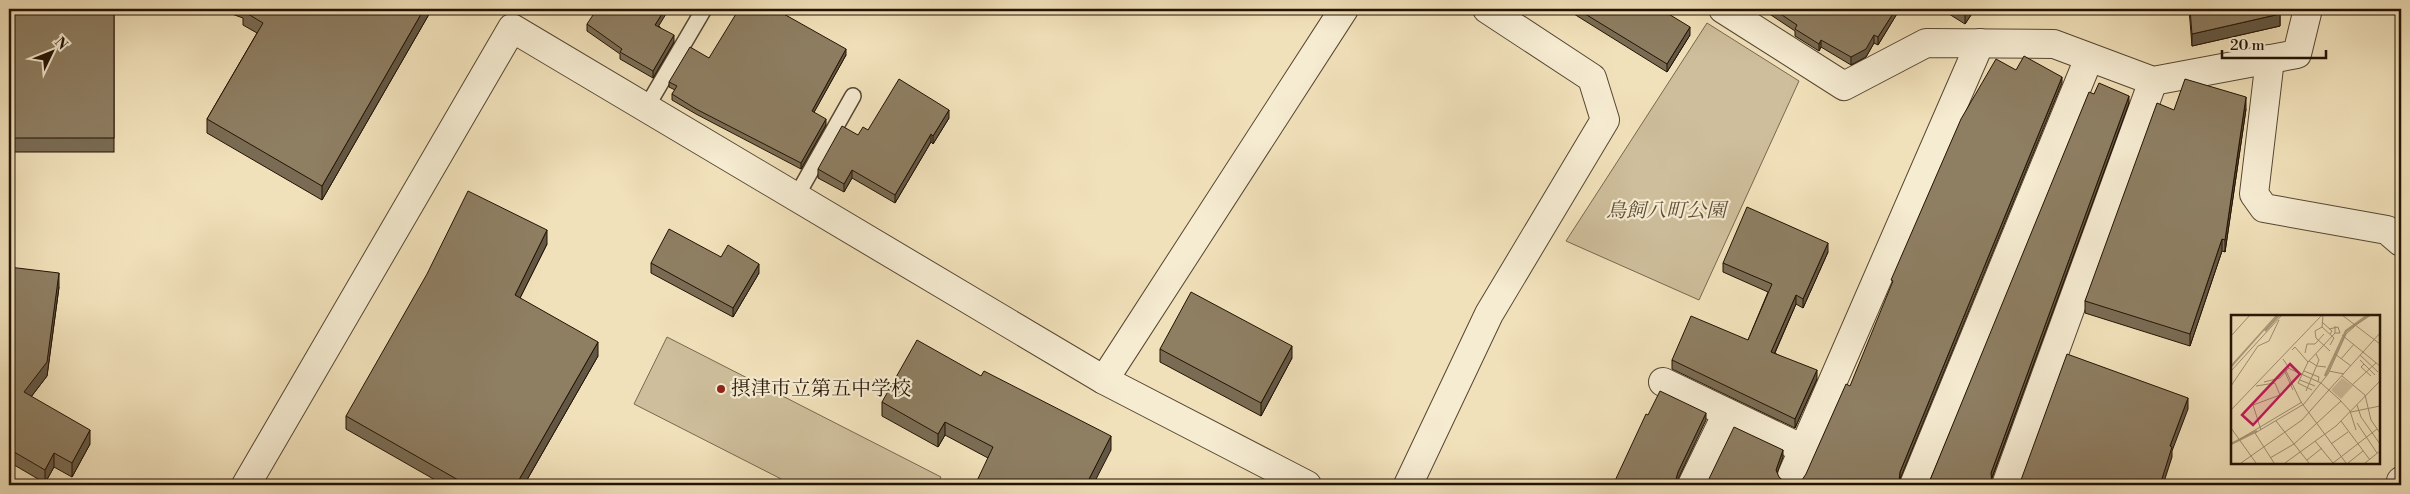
<svg xmlns="http://www.w3.org/2000/svg" width="2410" height="494" font-family="'Libre Bodoni','Noto Serif JP',serif">
	<style>
		.green { fill: #cebe9b; stroke: #78684f }
		.lines { fill: none; stroke-linecap: round; stroke-linejoin: round }
		.service-casing { stroke: #564631; stroke-width: 18 }
		.minor-casing { stroke: #564631; stroke-width: 30 }
		.service { stroke: #f6ecd2; stroke-width: 15 }
		.minor { stroke: #f6ecd2; stroke-width: 28 }
		.wall { fill: #7a6c54; stroke: #231303 }
		.shaded-wall { fill: #635845; stroke: #231303 }
		.building { fill: #8e7e62; stroke: #231303 }
		.poi-dot { fill: #8f2418; stroke: #f6ecd2; stroke-width: 2 }
		.labels { text-anchor: middle; dominant-baseline: central; stroke-width: 4.5; stroke-linejoin: round; paint-order: stroke }
		.park-label { font-size: 20px; font-style: italic; fill: #5f4f38; stroke: #f6ecd2 }
		.poi-label { font-size: 20px; fill: #231303; stroke: #f6ecd2; text-anchor: start }
		.inset-river { fill: none; stroke: #ab9b7c; stroke-width: 2.5 }
		.inset-road { fill: none; stroke: #9f8f71; stroke-width: 1 }
		.view { fill: #c2185b; fill-opacity: 0.15; stroke: #c2185b; stroke-width: 2.5 }
		.inset-edge { fill: none; stroke: #231303; stroke-width: 2.5 }
	</style>
	<rect width="100%" height="100%" fill="#f1e1ba"/>
	<filter id="stains"><feTurbulence type="fractalNoise" baseFrequency=".004" numOctaves="4"/><feColorMatrix values="0 0 0 0 .2 0 0 0 0 .09 0 0 0 0 .02 0 0 0 .5 -.17"/></filter>
	<radialGradient id="worn" r=".72"><stop offset=".6" stop-color="#630" stop-opacity="0"/><stop offset="1" stop-color="#630" stop-opacity=".3"/></radialGradient>
	<g class="green">
		<path d="M1707 23 1799 81 1699 300 1566 241Z"/>
		<path d="M667 337 941 477 937 485H793L634 404Z"/>
	</g>
	<g class="lines">
		<g class="service-casing">
			<g id="service">
				<path d="M646 108 704 9"/>
				<path d="M796 197 853 96"/>
			</g>
		</g>
		<g class="minor-casing">
			<g id="minor">
				<path d="M1723 9 1844 86 1926 43 2054 44 2153 81 2297 54 2308 9"/>
				<path d="M2270 59 2254 194 2264 208 2387 230 2401 242"/>
				<path d="M1104 380 1344 9"/>
				<path d="M1663 382 1803 449"/>
				<path d="M1792 475 1980 43"/>
				<path d="M246 485 512 28 1104 380 1307 485"/>
				<path d="M1408 485 1489 314 1605 120 1592 78 1487 9"/>
				<path d="M1692 485 1727 413"/>
				<path d="M1914 485 2089 58"/>
				<path d="M2006 485 2153 81"/>
				<path d="M2401 485V481"/>
			</g>
		</g>
		<use href="#service" class="service"/>
		<use href="#minor" class="minor"/>
	</g>
	<g class="wall">
		<rect x="9" y="9" width="105" height="143"/>
		<path d="M218 9H432L322 200 207 133V119L257 33 243 25V18Z"/>
		<path d="M1574 9H1674L1670 15 1690 35 1667 72 1574 14Z"/>
		<path d="M1762 9H1898V12L1878 45 1874 43 1866 57 1851 65 1821 47 1819 51 1795 36V31Z"/>
		<path d="M1941 9H1975L1965 24Z"/>
		<path d="M2189 9H2280V26L2192 46Z"/>
		<path d="M777 10 846 55 814 112 826 125 801 169 696 114 672 100V94L675 90 669 87V82L709 58Z"/>
		<path d="M587 24 659 26 674 42 653 78 620 59V54L587 31Z"/>
		<path d="M2094 94 2129 103 1992 478V485H1928Z"/>
		<path d="M2246 109 2225 252 2222 251 2190 346 2085 313V301L2174 110Z"/>
		<path d="M949 118 933 144 931 142 895 203 852 178 844 192 818 178V169L858 135 868 130Z"/>
		<path d="M9 244 10 258 9 267 59 287 47 376 31 397 90 444 72 477 54 467 45 483 9 462Z"/>
		<path d="M547 244 520 298 598 356 524 485H444L346 429V416Z"/>
		<path d="M1828 252 1803 308 1796 304 1775 353 1817 379 1795 428 1672 369V360L1748 340 1768 292 1723 272V263Z"/>
		<path d="M721 257 759 273 733 317 651 273V263Z"/>
		<path d="M1160 349 1292 358 1261 416 1160 362Z"/>
		<path d="M882 402 1111 450 988 458 945 435 938 447 882 416Z"/>
	</g>
	<g class="shaded-wall">
		<path d="M424 9H432L322 200V186Z"/>
		<path d="M665 9H669L655 32V25Z"/>
		<path d="M1669 9H1674L1667 20V13Z"/>
		<path d="M1896 9H1898V12L1878 45V37Z"/>
		<path d="M1967 9H1975L1965 24V13Z"/>
		<path d="M2280 14V26L2192 46V34Z"/>
		<path d="M1690 27V35L1667 72V64Z"/>
		<path d="M674 35V42L653 78V71Z"/>
		<path d="M1874 35V43L1866 57 1851 65V57Z"/>
		<path d="M1821 40V47L1819 51V44Z"/>
		<path d="M846 49V55L812 116V111Z"/>
		<path d="M2062 77V83L1900 479 1899 485 1900 472Z"/>
		<path d="M2129 96V103L1991 480V473Z"/>
		<path d="M2246 97V109L2225 252V240Z"/>
		<path d="M949 110V118L933 144V136Z"/>
		<path d="M826 119V125L801 169V163Z"/>
		<path d="M931 134V142L895 203V195Z"/>
		<path d="M852 170V178L844 192V184Z"/>
		<path d="M547 230V244L515 308V295Z"/>
		<path d="M2222 239V251L2190 346V334Z"/>
		<path d="M1828 243V252L1803 308V299Z"/>
		<path d="M10 245V258L9 268V254Z"/>
		<path d="M759 264V273L733 317V308Z"/>
		<path d="M59 273V287L47 376 24 406V392Z"/>
		<path d="M1796 295V304L1771 361V352Z"/>
		<path d="M598 342V356L524 485H516Z"/>
		<path d="M1292 346V358L1261 416V403Z"/>
		<path d="M1817 370V379L1795 428V419Z"/>
		<path d="M2188 398V409L2172 451V457L2163 485H2160L2170 446Z"/>
		<path d="M1706 413V420L1678 479 1676 485V479L1678 472Z"/>
		<path d="M945 422V435L938 447V434Z"/>
		<path d="M90 430V444L72 477V463Z"/>
		<path d="M1111 436V450L1093 485H1086Z"/>
		<path d="M1783 450V457L1776 476V470Z"/>
		<path d="M54 453V467L45 483V470Z"/>
	</g>
	<g class="building">
		<rect x="9" y="9" width="105" height="129"/>
		<path d="M244 9H424L322 186 207 119 263 23 243 11Z"/>
		<path d="M597 9H665L655 25 674 35 653 71 620 52 622 49 587 24Z"/>
		<path d="M739 9H775L846 49 812 111 826 119 801 163 696 109 672 94 677 86 669 82 690 47 709 58Z"/>
		<path d="M1577 9H1669L1667 13 1690 27 1667 64Z"/>
		<path d="M1773 9H1896L1878 37 1874 35 1866 49 1851 57 1821 40 1819 44 1795 29 1797 25Z"/>
		<path d="M1959 9H1967L1965 13Z"/>
		<path d="M2190 9H2280V14L2192 34Z"/>
		<path d="M2024 56 2062 77 1900 472 1899 481 1900 485H1706L1734 427 1783 450 1776 470 1779 477 1786 483 1794 484 1802 480 1806 474 1846 384 1850 386 1893 281 1891 280 1961 119 1996 59 2016 70Z"/>
		<path d="M899 79 949 110 933 136 931 134 895 195 852 170 844 184 818 169 842 126 858 135 863 127 868 130Z"/>
		<path d="M2185 79 2246 97 2225 240 2222 239 2190 334 2085 301 2157 103 2174 110Z"/>
		<path d="M2099 83 2129 96 1991 473 1992 485 1983 481 1982 485H1928L2089 92 2094 94Z"/>
		<path d="M468 191 547 230 515 295 598 342 516 485H467L346 416 427 274Z"/>
		<path d="M1747 207 1828 243 1803 299 1796 295 1771 352 1817 370 1795 419 1672 360 1691 316 1748 340 1772 284 1723 263Z"/>
		<path d="M669 229 721 257 728 245 759 264 733 308 651 263Z"/>
		<path d="M9 267 59 273 47 362 24 392 90 430 72 463 54 453 45 470 9 449Z"/>
		<path d="M1191 292 1292 346 1261 403 1160 349Z"/>
		<path d="M917 340 981 376 984 371 1111 436 1086 485H975L993 447 945 422 938 434 882 402Z"/>
		<path d="M2067 354 2188 398 2170 446 2172 447 2160 485H2015L2021 480Z"/>
		<path d="M1660 391 1706 413 1678 472 1676 479 1678 485H1613L1646 414 1648 415Z"/>
	</g>
	<circle class="poi-dot" cx="721" cy="389" r="5"/>
	<g class="labels">
		<g class="park-label">
			<text x="1666" y="211">鳥飼八町公園</text>
		</g>
		<g class="poi-label">
			<text x="731" y="389">摂津市立第五中学校</text>
		</g>
	</g>
	<g transform="translate(2231 315)">
		<rect width="149" height="149" fill="#f1e1ba"/>
		<path d="M111 63 122 71 110 84 100 75Z" fill="#cebe9b"/>
		<path d="M45 0H47L0 53V50Z" fill="#ab9b7c"/>
		<path class="inset-river" d="M34 16 48 0M94 61 115 16 137 0M0 129 26 116"/>
		<path class="inset-road" d="M92 0 91 12 84 16 85 23 99 36M111 0 149 29M91 7 101 16 99 19M125 10 140 0M91 12 103 23 99 30M98 14 107 12 109 18H104M111 20 149 51M0 21 19 0M61 35 64 32 77 47M74 38 76 29H84L93 19M104 39 120 51M129 40 147 57M110 44 123 29M129 45 144 60M78 46 86 51 95 52M133 49 130 52 140 61M57 53 90 68 109 85 119 96 125 115M0 56 51 0M55 56 70 87 115 148M73 56 88 62 87 67M98 56 113 59M54 57 62 75M111 61 134 80 140 105 149 118M69 65 84 71M33 67 49 63 55 56 58 53 52 44M121 70 145 48M0 71 27 31 38 26 48 5M25 71 44 68 49 80 22 90 30 115M81 75 67 68 77 47 104 18V11M75 76 88 45 85 39M126 90 130 102 149 129M0 95 91 0M120 97 149 91M45 106 78 148M110 106 139 145M126 108 146 138M0 113 25 148M9 124 71 87M84 126 102 148M100 129 117 117M39 143 63 129 110 86M76 145 91 133M10 148 71 105 149 18M43 148 24 118 73 89 97 59 115 19 124 11M54 148 105 111 149 66M102 148 146 114M117 148 132 136M134 148 149 136"/>
		<path class="view" d="M59 49 69 59 22 110 11 100Z"/>
		<rect width="149" height="149" class="inset-edge"/>
	</g>
	<rect width="2410" height="494" fill="none" stroke="#f1e1ba" stroke-width="30"/>
	<rect x="10" y="10" width="2390" height="474" fill="none" stroke="#231303" stroke-width="2.5"/>
	<rect x="15" y="15" width="2380" height="464" fill="none" stroke="#231303"/>
	<g transform="translate(52 52) rotate(47)" stroke="#f6ecd2" stroke-width="4" paint-order="stroke">
	<path d="M0-4L9 19L0 12L-9 19Z" fill="#231303"/>
	<text y="-8" font-size="14" font-weight="bold" text-anchor="middle" fill="#231303">N</text>
	</g>
	<path d="M2222 50v8h104v-8" fill="none" stroke="#231303" stroke-width="2.5"/>
	<text x="2230" y="50" font-size="15" fill="#231303" stroke="#f6ecd2" stroke-width="4" paint-order="stroke">20 m</text>
	<rect width="100%" height="100%" filter="url(#stains)"/>
	<rect width="100%" height="100%" fill="url(#worn)"/>
</svg>
